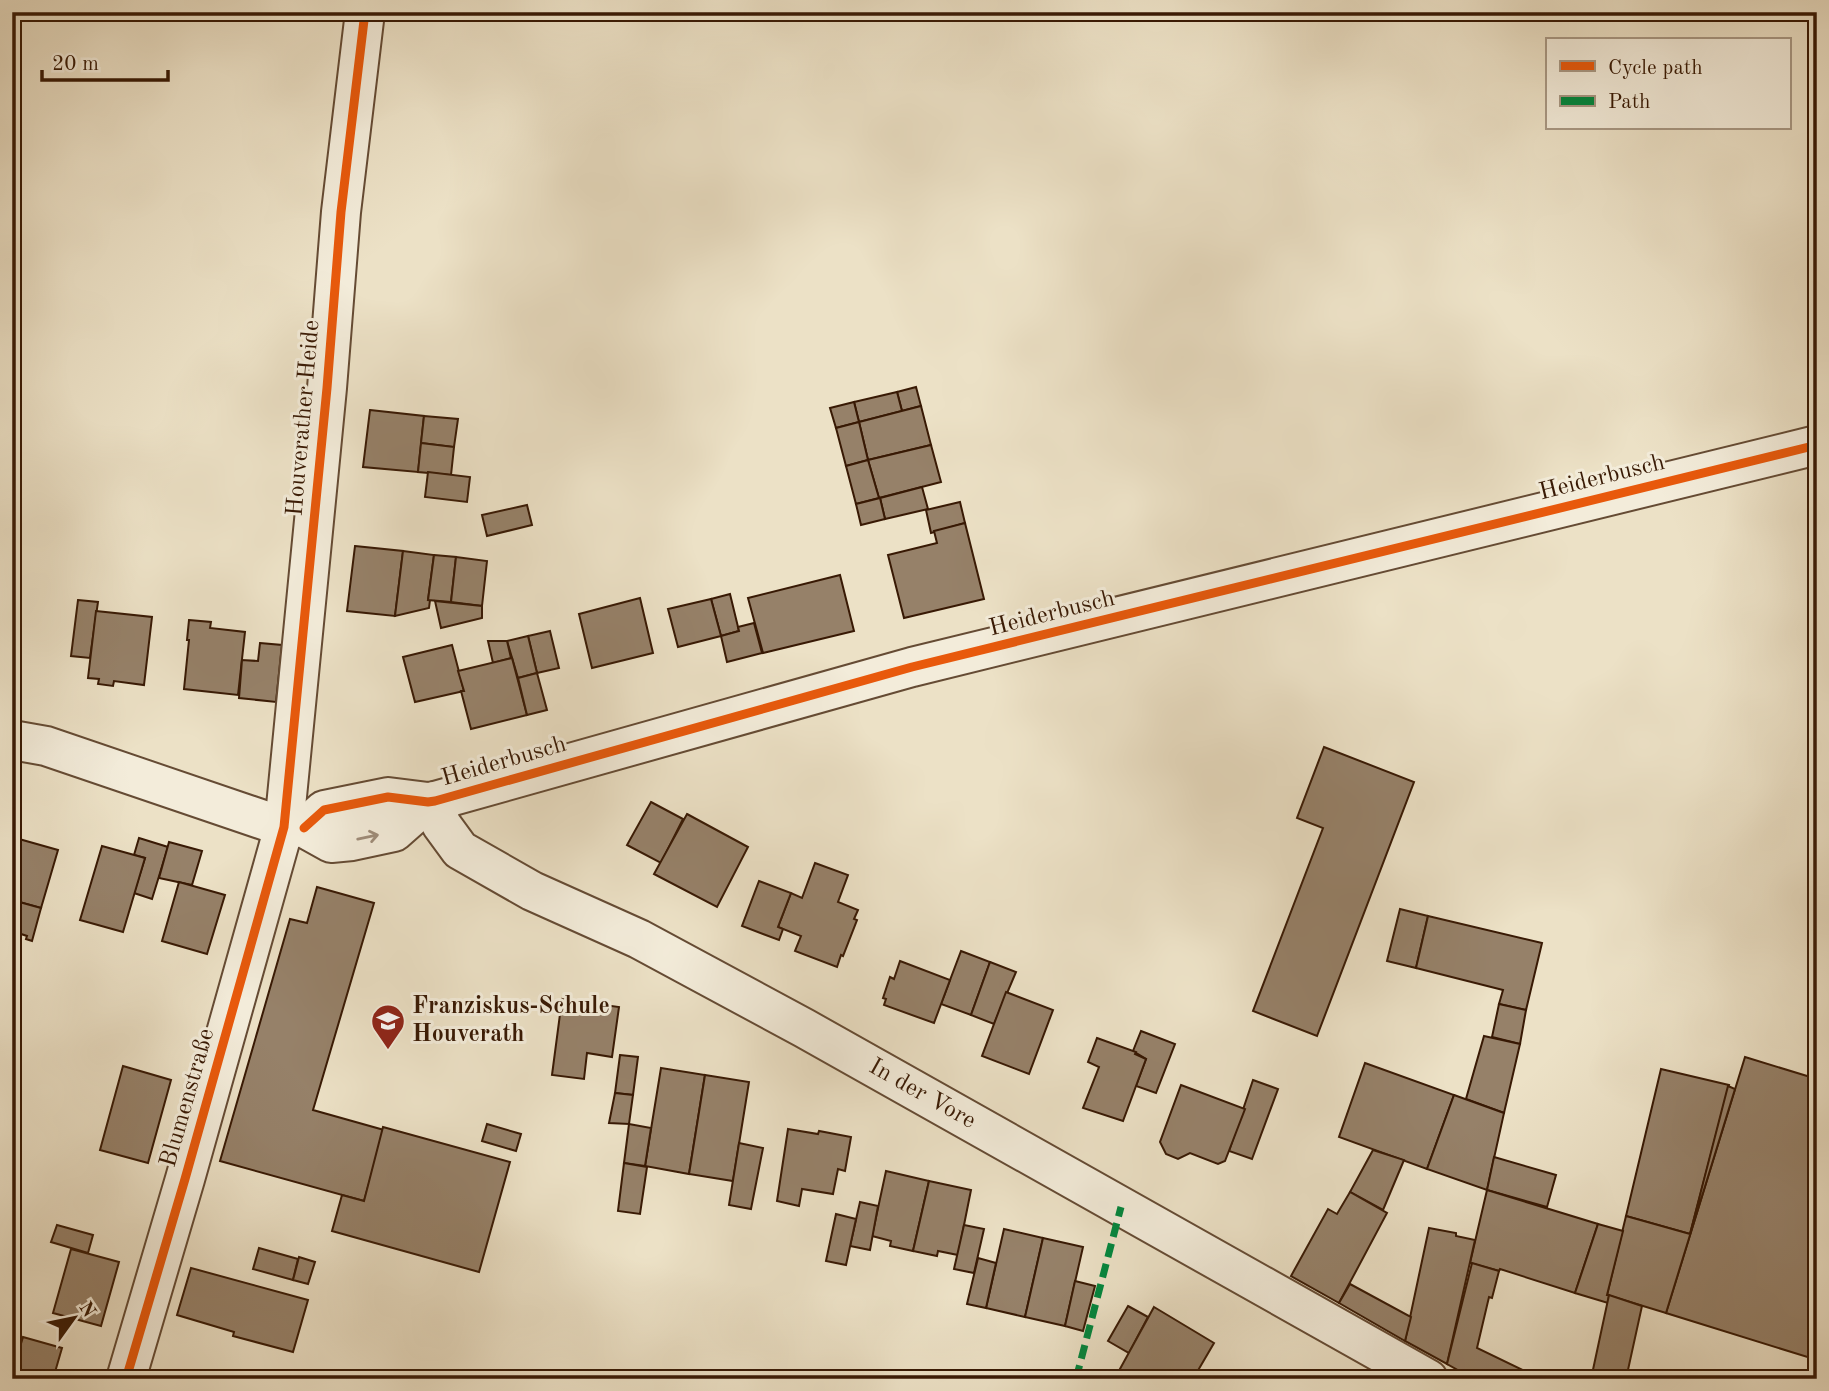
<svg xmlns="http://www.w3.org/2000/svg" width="1829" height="1391" font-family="'Old Standard TT',serif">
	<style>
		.building { fill: #968169; stroke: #381904; stroke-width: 2 }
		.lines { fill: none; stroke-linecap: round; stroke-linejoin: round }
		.minor-casing { stroke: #654b34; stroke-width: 42 }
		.minor { stroke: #f3ecda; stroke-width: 38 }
		.quiet { stroke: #00873e; stroke-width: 7; stroke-dasharray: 14 7; stroke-linecap: butt }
		.cycleway-casing { stroke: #f3ecda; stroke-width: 13 }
		.cycleway { stroke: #e8590c; stroke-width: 9 }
		.oneway { stroke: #9f8d7a }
		.labels { text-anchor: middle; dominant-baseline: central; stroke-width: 6; stroke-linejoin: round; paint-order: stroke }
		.street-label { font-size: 24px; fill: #381904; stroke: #f3ecda }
		.poi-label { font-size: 24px; font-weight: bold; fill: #381904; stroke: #f3ecda; text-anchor: start }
	</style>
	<rect width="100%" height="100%" fill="#ece1c6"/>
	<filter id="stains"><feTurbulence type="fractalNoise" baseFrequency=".00286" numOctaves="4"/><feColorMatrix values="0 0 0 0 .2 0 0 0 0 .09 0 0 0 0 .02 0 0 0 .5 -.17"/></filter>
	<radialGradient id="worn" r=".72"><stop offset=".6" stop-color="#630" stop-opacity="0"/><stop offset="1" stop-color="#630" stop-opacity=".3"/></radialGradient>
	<g class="building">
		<path d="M916 387 921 406 902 411 897 392Z"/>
		<path d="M897 392 902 411 859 422 854 402Z"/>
		<path d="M854 402 859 422 836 428 830 408Z"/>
		<path d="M921 406 931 445 868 460 859 422Z"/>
		<path d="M370 410 424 416 418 472 363 467Z"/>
		<path d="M424 416 458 419 454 447 421 443Z"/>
		<path d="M859 422 868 460 846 466 836 428Z"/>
		<path d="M421 443 454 447 451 475 418 472Z"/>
		<path d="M931 445 941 482 879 498 868 460Z"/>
		<path d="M868 460 879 498 856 504 846 466Z"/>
		<path d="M428 472 470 477 467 502 425 497Z"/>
		<path d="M922 487 928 509 885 519 880 498Z"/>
		<path d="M880 498 885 519 861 525 856 504Z"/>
		<path d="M960 502 965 523 931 533 926 510Z"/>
		<path d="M527 505 532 525 487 536 482 515Z"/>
		<path d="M965 523 984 599 904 618 888 555 937 543 934 531Z"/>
		<path d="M355 546 403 551 395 616 347 611Z"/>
		<path d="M403 551 434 555 428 600H430L429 608 395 616Z"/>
		<path d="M434 555 456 557 451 602 428 600Z"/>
		<path d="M456 557 487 561 482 606 451 602Z"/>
		<path d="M840 575 854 631 763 653 748 598Z"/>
		<path d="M730 594 739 631 721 636 711 599Z"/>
		<path d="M640 598 653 653 592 668 579 614Z"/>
		<path d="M711 599 721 636 678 647 668 609Z"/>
		<path d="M78 600 98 602 90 658 71 656Z"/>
		<path d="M435 601 482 606V618L441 628Z"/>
		<path d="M96 611 152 617 144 685 114 681 113 686 98 684 99 679 88 678Z"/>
		<path d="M189 620 211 622 210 628 245 632 238 695 184 689 189 640H187Z"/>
		<path d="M754 623 762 653 727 662 721 636 739 631 738 627Z"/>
		<path d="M550 631 559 668 537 673 528 636Z"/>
		<path d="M528 636 537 673 518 678 507 641Z"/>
		<path d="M488 641H507L511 658 493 663Z"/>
		<path d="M260 643 282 645 276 702 239 698 242 660 258 661Z"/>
		<path d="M452 645 464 691 415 702 403 657Z"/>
		<path d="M512 658 527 715 471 729 461 691H464L458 671Z"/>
		<path d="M537 673 547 710 527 715 518 678Z"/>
		<path d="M1324 747 1414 782 1317 1036 1253 1011 1323 828 1297 818Z"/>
		<path d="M651 802 683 819 661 863 627 845Z"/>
		<path d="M687 814 748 847 717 907 654 874Z"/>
		<path d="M12 837 58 850 41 908 12 900Z"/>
		<path d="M139 838 168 847 152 899 134 893 145 858 134 855Z"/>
		<path d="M169 842 202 851 192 885 159 878Z"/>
		<path d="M102 846 145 858 123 932 80 920Z"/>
		<path d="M815 863 848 875 838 902 858 910 854 919 857 920 843 956 841 955 837 967 795 951 801 936 778 927 791 893 802 898Z"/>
		<path d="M759 881 791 893 778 927 783 929 779 940 742 926Z"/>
		<path d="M179 882 225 895 207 954 162 941Z"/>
		<path d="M317 887 374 903 313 1110 384 1130 364 1201 220 1161 290 919 307 923Z"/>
		<path d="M12 900 41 908 32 941 26 939 27 936 12 931Z"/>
		<path d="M1400 909 1428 916 1416 968 1387 961Z"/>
		<path d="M1428 916 1542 943 1526 1010 1499 1004 1503 990 1416 968Z"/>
		<path d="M961 951 990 962 971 1015 941 1004Z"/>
		<path d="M900 961 950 980 934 1023 884 1005 886 999 883 998 890 977 894 979Z"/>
		<path d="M990 962 1016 972 994 1024 971 1015Z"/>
		<path d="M1006 992 1053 1010 1029 1074 982 1056Z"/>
		<path d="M562 999 619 1007 612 1057 587 1053 584 1079 552 1075Z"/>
		<path d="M1499 1004 1526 1010 1520 1044 1492 1037Z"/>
		<path d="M1141 1031 1175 1044 1156 1093 1136 1086 1146 1059 1133 1051Z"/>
		<path d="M1484 1036 1520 1044 1504 1113 1466 1099Z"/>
		<path d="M1097 1038 1136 1052 1135 1054 1146 1059 1123 1121 1083 1108 1099 1067 1088 1062Z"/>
		<path d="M620 1055 638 1057 633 1095 615 1093Z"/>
		<path d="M1745 1057 1817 1079V1360L1666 1313Z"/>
		<path d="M1365 1063 1454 1095 1427 1169 1339 1137Z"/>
		<path d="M123 1066 171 1080 148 1163 100 1150Z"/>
		<path d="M661 1068 705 1075 689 1174 645 1166Z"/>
		<path d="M1661 1069 1729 1085 1690 1234 1626 1216Z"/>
		<path d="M705 1075 749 1082 733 1181 689 1174Z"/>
		<path d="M1253 1080 1278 1089 1252 1159 1229 1151Z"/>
		<path d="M1181 1085 1245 1109 1225 1161 1218 1164 1190 1153 1178 1159 1166 1154 1160 1142Z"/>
		<path d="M1728 1086 1735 1089 1666 1313 1607 1295 1626 1216 1690 1234Z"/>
		<path d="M615 1093 633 1095 629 1124 609 1123Z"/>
		<path d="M1454 1095 1504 1113 1487 1190 1427 1169Z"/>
		<path d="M487 1124 521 1134 516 1151 482 1141Z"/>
		<path d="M629 1124 651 1128 645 1166 624 1163Z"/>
		<path d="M383 1127 510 1162 479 1272 332 1231 342 1195 364 1201Z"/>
		<path d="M788 1129 818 1134 819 1131 851 1137 845 1171 838 1169 833 1194 802 1189 799 1206 777 1201Z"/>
		<path d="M739 1143 763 1148 751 1209 729 1205Z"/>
		<path d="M1373 1150 1404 1160 1383 1210 1350 1192Z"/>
		<path d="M1494 1157 1556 1175 1547 1207 1487 1190Z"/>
		<path d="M624 1163 647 1167 640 1214 618 1211Z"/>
		<path d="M886 1171 929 1181 913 1251 890 1246 891 1241 872 1236Z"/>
		<path d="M929 1181 971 1190 958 1255 938 1251 937 1256 913 1251Z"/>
		<path d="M1487 1190 1598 1224 1575 1293 1500 1269 1499 1271 1470 1263Z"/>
		<path d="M1350 1192 1387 1213 1339 1303 1291 1276 1328 1209 1337 1214Z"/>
		<path d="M860 1202 878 1206 870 1250 850 1246Z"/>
		<path d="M836 1214 856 1219 846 1265 826 1261Z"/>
		<path d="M1598 1224 1623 1231 1607 1295H1609L1608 1303 1575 1293Z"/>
		<path d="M57 1225 93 1235 88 1253 51 1242Z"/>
		<path d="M964 1225 984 1229 974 1273 954 1269Z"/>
		<path d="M1429 1228 1456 1233V1236L1475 1240 1447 1364 1405 1341Z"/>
		<path d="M1004 1229 1043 1238 1025 1317 986 1308Z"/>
		<path d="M1043 1238 1083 1247 1065 1326 1025 1317Z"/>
		<path d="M259 1248 298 1259 293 1280 253 1269Z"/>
		<path d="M71 1249 119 1262 101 1326 53 1313Z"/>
		<path d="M299 1257 315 1262 308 1284 293 1280Z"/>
		<path d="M978 1258 996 1263 986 1308 967 1304Z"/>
		<path d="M1472 1263 1499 1271 1492 1298 1489 1297 1477 1348 1541 1379H1474L1447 1364Z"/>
		<path d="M191 1268 308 1300 293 1352 233 1336 234 1332 177 1315Z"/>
		<path d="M1075 1281 1095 1286 1083 1331 1065 1326Z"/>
		<path d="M1350 1284 1411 1317 1405 1341 1339 1303Z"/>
		<path d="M1609 1295 1642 1306 1626 1379H1591Z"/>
		<path d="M1128 1306 1148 1317 1129 1353 1108 1341Z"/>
		<path d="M1154 1307 1214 1343 1193 1379 1115 1378Z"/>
		<path d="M23 1337 62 1348 53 1379H27L12 1374Z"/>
	</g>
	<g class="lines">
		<g class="minor-casing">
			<g id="minor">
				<path d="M12 740 46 746 284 827 304 828 331 843 352 841 394 832 428 802"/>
				<path id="s1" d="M435 801 441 824 460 850 532 891 639 939 804 1028 1428 1379"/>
				<path d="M304 828 324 810 388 797 428 802 435 801 912 667 1817 445"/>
				<path d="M126 1379 185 1179 284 827 327 388 341 212 365 12"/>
			</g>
		</g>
		<use href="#minor" class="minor"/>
		<path class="quiet" d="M1076 1379 1121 1207"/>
		<g class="cycleway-casing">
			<g id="cycleway">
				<path d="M304 828 324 810 388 797 428 802 435 801 912 667 1817 445"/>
				<path d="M126 1379 185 1179 284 827 327 388 341 212 365 12"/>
			</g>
		</g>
		<use href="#cycleway" class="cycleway"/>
	</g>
	<defs><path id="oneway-shaft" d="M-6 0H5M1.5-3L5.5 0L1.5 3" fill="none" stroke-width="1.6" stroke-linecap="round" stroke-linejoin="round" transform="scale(1.75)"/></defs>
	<use class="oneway" href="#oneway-shaft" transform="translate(368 837) rotate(-12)"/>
	<defs>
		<g id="school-pin" transform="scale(1.75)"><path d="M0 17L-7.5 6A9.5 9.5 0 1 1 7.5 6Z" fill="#8f2418" stroke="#f3ecda"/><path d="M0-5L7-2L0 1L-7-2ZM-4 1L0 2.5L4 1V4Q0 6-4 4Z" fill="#fff"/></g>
	</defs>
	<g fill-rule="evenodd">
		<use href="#school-pin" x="388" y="1021"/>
	</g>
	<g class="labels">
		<g class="street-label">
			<text transform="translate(304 418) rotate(-85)">Houverather Heide</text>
			<text transform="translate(1602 478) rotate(-14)">Heiderbusch</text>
			<text transform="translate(1052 614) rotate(-14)">Heiderbusch</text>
			<text transform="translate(504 762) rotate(-16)">Heiderbusch</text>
			<text stroke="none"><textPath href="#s1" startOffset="579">In der Vore</textPath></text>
			<text transform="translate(188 1098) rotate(-74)">Blumenstraße</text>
		</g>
		<g class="poi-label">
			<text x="412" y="1007">Franziskus-Schule<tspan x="412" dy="28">Houverath</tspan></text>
		</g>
	</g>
	<rect width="1829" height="1391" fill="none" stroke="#ece1c6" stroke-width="42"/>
	<rect x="14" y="14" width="1801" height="1363" fill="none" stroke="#381904" stroke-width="3.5"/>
	<rect x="21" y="21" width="1787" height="1349" fill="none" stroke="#381904" stroke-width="2"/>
	<rect x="1546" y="38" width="245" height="91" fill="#f3ecda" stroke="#a89884" stroke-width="2"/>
	<rect x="1560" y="61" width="35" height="10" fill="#e8590c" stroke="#a89884" stroke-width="2"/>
	<text x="1608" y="74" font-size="21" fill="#381904">Cycle path</text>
	<rect x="1560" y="96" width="35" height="10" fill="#00873e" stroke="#a89884" stroke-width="2"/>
	<text x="1608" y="108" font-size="21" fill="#381904">Path</text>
	<g transform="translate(74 1318) rotate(57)" stroke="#f3ecda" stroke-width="5" paint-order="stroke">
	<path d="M0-5L12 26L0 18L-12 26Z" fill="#381904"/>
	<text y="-10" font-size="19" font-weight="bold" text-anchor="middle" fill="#381904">N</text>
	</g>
	<path d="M42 70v10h126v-10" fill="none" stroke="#381904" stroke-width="3.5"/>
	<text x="52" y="70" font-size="21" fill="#381904" stroke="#f3ecda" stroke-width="5" paint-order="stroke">20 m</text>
	<rect width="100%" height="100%" filter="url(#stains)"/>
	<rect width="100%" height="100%" fill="url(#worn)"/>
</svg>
